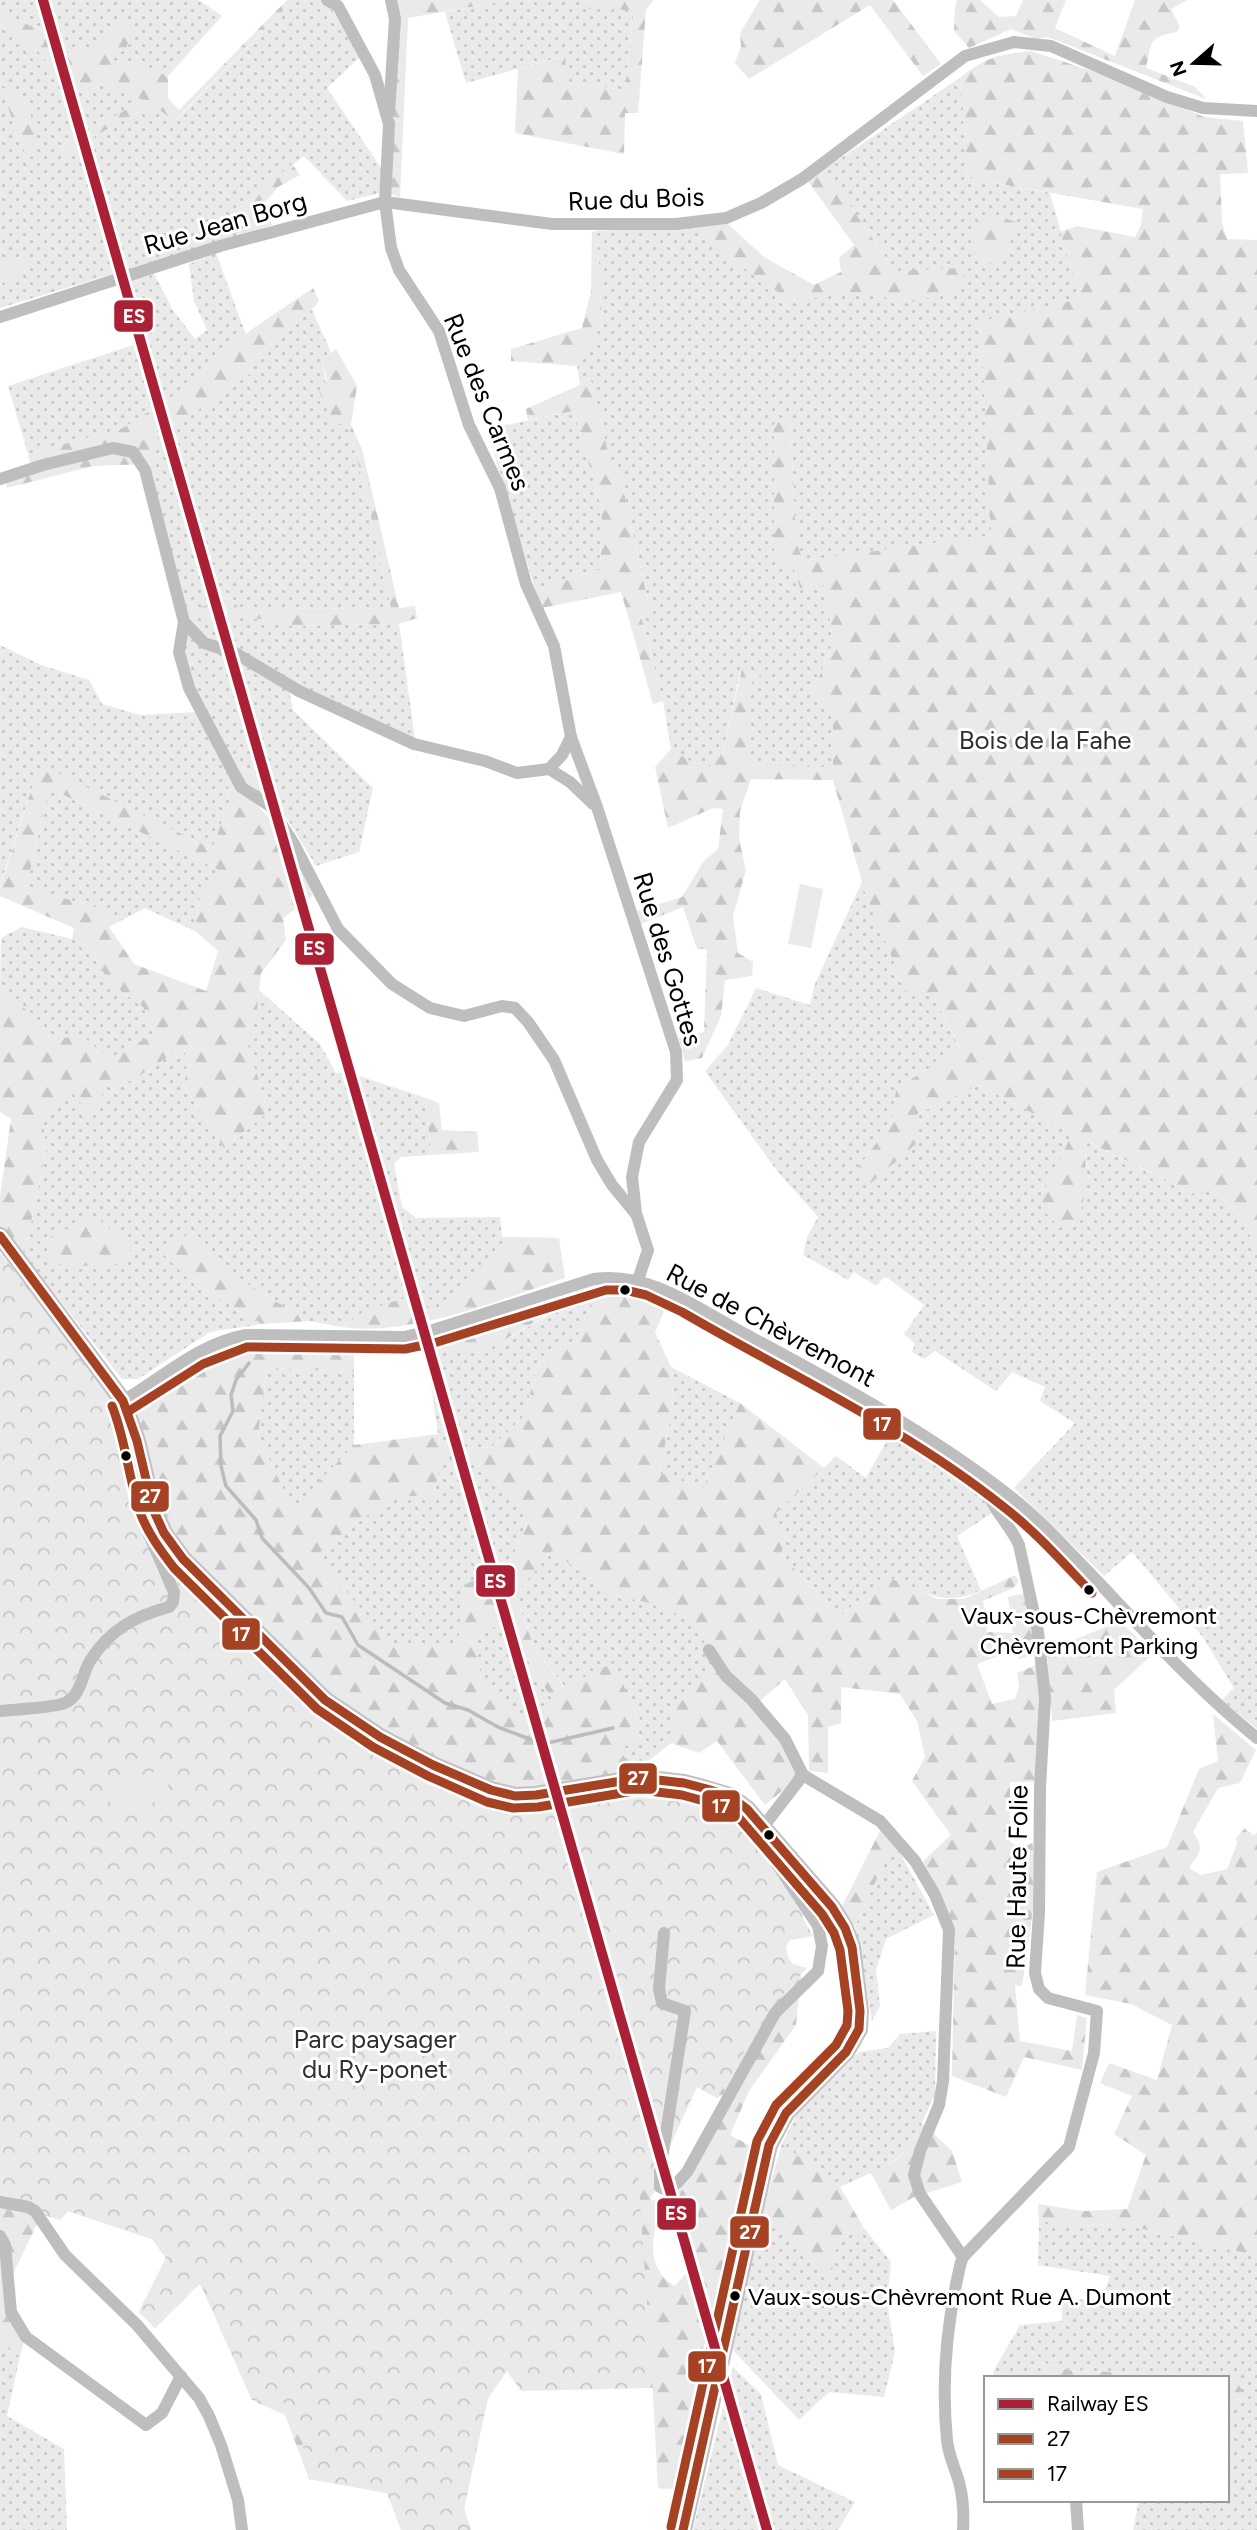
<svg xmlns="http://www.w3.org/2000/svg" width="1257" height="2530" font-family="Figtree,sans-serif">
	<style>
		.grass { fill: url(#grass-dots) }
		.forest { fill: url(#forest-firs); fill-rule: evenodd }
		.park { fill: url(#park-crowns) }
		.pitch { fill: #eaeaea }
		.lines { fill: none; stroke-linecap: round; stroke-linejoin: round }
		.stream { stroke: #bcbcbc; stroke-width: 3.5 }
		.minor { stroke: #bebebe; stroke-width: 12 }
		.secondary { stroke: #c1c1c1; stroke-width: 18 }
		.bus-1-casing { stroke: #fff; stroke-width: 14 }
		.bus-2-casing { stroke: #fff; stroke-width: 14 }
		.bus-1 { stroke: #a64224; stroke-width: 9 }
		.bus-2 { stroke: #a64224; stroke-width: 9 }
		.rail-1-casing { stroke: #fff; stroke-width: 16 }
		.rail-1 { stroke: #aa2135; stroke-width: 10 }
		.bus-dot { fill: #000; stroke: #fff; stroke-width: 2.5 }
		.labels { text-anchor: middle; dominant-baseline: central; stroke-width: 6; stroke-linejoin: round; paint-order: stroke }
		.bus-label { font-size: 24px; fill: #000; stroke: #fff }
		.street-label { font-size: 26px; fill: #000; stroke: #fff }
		.park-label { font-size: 26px; fill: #2f2f2f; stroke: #fff }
		.line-badge { stroke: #fff; stroke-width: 2.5 }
		.badge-label { font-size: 19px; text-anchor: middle; font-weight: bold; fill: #fff }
	</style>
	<defs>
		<pattern id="grass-dots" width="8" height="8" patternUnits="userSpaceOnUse" patternTransform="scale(1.75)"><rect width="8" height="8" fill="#eaeaea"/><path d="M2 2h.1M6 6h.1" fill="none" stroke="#c7c7c7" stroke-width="1.8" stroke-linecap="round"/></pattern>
		<pattern id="forest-firs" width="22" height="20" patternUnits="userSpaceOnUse" patternTransform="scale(1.75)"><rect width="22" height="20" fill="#eaeaea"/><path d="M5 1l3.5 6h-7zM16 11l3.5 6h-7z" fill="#c7c7c7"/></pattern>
		<pattern id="park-crowns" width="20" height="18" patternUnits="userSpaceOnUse" patternTransform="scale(1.75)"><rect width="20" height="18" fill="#eaeaea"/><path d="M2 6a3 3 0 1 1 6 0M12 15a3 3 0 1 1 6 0" fill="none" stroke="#c7c7c7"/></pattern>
	</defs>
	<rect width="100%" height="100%" fill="#fff"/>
	<g class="grass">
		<path d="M0 0H199L222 16 168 76 142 65 110 60 108 55 94 48 68 54 45 27 31 26 0 12Z"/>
		<path d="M294 0H320L332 9 361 56 327 88 384 172V192L347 201 304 156 241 206 255 231 0 308V284L17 276 23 255 0 265V25L39 52 72 91 86 93 103 84 144 100 61 146 65 153 136 113 157 108 175 121Z"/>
		<path d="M512 0H588L589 9H634L625 90 567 82 564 56 466 83 445 12Z"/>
		<path d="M961 77 967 178 1050 193 1080 300 981 322 992 535 803 561 796 541 790 417 774 424 793 566 800 588 825 584 833 642 811 697 833 710V768L750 765V684L741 668 723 752 706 772 671 749 663 701 641 615 649 605 619 470 609 456 591 381 580 385 577 366 602 324 597 231 702 226 791 301 869 291 903 304 895 271 825 169Z"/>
		<path d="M216 253 246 335 180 392 123 428 28 454 8 386 148 340 118 284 154 274 173 310 195 339 207 330 194 301 189 264Z"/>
		<path d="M312 310 331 352 322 359 332 423 347 424 364 485 391 608 238 609 231 598 187 611 146 464 154 440 251 373 250 361Z"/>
		<path d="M574 411 602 510 600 570 535 589 487 429Z"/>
		<path d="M187 614 261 619 289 626 399 624 415 739 215 645 193 626Z"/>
		<path d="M187 635C199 645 209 652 225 654L289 690 293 710 373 788 359 852 316 866 288 820 260 792 258 775 231 760 191 682 182 650Z"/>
		<path d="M0 645 41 665 89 680 102 704 140 715 198 712 227 773 229 802 212 849 54 772H37L0 886Z"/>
		<path d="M49 788 223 872 199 900 195 931 145 908 109 927 114 912 26 888Z"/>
		<path d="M862 882 866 896 934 997 960 1049 896 1089 891 1123 855 1172 917 1114 979 1085 1072 1134 1041 1197 1087 1167 1085 1141 1199 1196 1210 1186 1246 1222 1254 1249 1257 1250V1729L1222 1700 1234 1688 1202 1636 1132 1552 1104 1576 1014 1488 1075 1423 1040 1401 1045 1387 1012 1372 996 1391 935 1351 924 1359 912 1352 915 1344 904 1334 924 1305 885 1276 876 1286 854 1272 848 1280 803 1255 807 1237 818 1217 777 1171 705 1071 728 1045 756 988 810 1005 814 986Z"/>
		<path d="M22 927 72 939 90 947 101 970 121 991 143 1007 155 1033 109 1059 51 1040 34 1015 0 991 1 938Z"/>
		<path d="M259 990 320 1044 336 1073 347 1072 426 1098 431 1155 401 1157 394 1164 402 1207 416 1218 500 1217 502 1237H519L441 1312 365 1311 342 1327 309 1321 247 1284 188 1235 189 1280 262 1324 210 1332 138 1379H122L24 1255 46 1152 43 1121 70 1089 89 1113 100 1087 118 1082 132 1081 184 1046 187 1064 184 1087 224 1148 268 1112 246 1041 257 1011Z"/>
		<path d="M599 1284 576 1340 544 1357 537 1367 524 1416 492 1447 442 1451 438 1434 427 1355 448 1348 481 1353 551 1314 548 1301Z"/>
		<path d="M671 1367 740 1403 703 1488 660 1474 673 1401Z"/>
		<path d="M267 1368 354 1372V1445L293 1509 258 1436Z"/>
		<path d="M894 1428 968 1474 994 1512 957 1536 981 1590C942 1609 924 1590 887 1577L841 1615H834L781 1553 776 1513 836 1456 866 1478Z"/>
		<path d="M441 1457 485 1468 521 1509 527 1525 508 1565 466 1584 458 1646H393L314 1556 392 1496H434Z"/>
		<path d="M552 1551 613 1595 646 1602 685 1617 718 1658 671 1714V1743L637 1770 617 1749 642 1724 613 1664 565 1687 534 1648 515 1594Z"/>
		<path d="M503 1622 556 1705 515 1718 482 1683 475 1646 481 1635Z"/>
		<path d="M894 1842 934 1915 886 1939 876 1970 880 2006 872 2021 855 1926Z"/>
		<path d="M936 2031 935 2094 911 2148 888 2165 840 2187 782 2144 797 2114 859 2052 888 2048 900 2034Z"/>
		<path d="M762 2212 830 2278 838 2240 864 2228 891 2262 887 2301 895 2352 884 2397 829 2392 799 2420 732 2349Z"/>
		<path d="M1039 2220 1070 2226 1122 2224 1257 2256V2530H1133L1139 2500H1227V2404L1246 2397 1235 2380 1227 2378H1140L1114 2372 1069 2370 1041 2362V2378H993L994 2370 1020 2325 1062 2321V2300L1101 2299 1110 2276 1038 2265Z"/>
		<path d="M0 2344 20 2356 7 2416 64 2449 67 2530H0Z"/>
		<path d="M733 2367 761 2394 778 2465 855 2502 838 2530H693Z"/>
	</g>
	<g class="forest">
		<path d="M287 0H294L174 121 157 108 136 113 65 153 61 146 143 100 103 84 86 93 72 91 39 52 0 25V12L31 26 45 27 63 43 68 54 94 48 125 19 135 30 124 51 108 55 110 60 142 65 168 76V98L179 110Z"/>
		<path d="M396 0H512L408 18 400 197 391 194 398 19Z"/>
		<path d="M588 0H654L646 10 638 113H625L624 154 515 133 518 69 565 56 567 82 625 90 634 10 589 9Z"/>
		<path d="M760 0H893L941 64 923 76 870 5 749 79 735 63 741 47 740 33Z"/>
		<path d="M957 0H980L999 17 1016 16 1023 0H1066L1055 28 1115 56 1135 0H1188L1171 9 1179 25 1177 32C1148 37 1152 42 1146 68L1195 87 1206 99 1048 37 1036 39 1011 29 969 48 954 31 955 8Z"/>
		<path d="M1031 51 1107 76 1204 117 1243 121 1248 173 1220 174 1222 223 1227 239 1257 240V1250L1254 1249 1246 1222 1210 1186 1199 1196 1086 1141C1085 1160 1089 1213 1072 1225 1068 1227 1064 1227 1060 1228L1041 1208V1197L1072 1134 979 1085 917 1114V1143L871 1183 855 1172 891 1123 896 1089 960 1048 934 997 907 993 866 896 833 780 751 779 740 811 739 839 746 870 733 916 738 953 753 962 752 976 725 980 721 1016 702 1058 685 1061 679 1038 704 1032 707 949H697L683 907 641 924 637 911 682 897 703 862 718 849 723 809 713 808 668 828 655 767 671 749 706 771 723 752 742 668 761 675 750 684V765L833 767V710L811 697 833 642 825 585 800 588 793 566 774 561V424L790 416 796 541 803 561 991 535 981 321 1080 299 1060 232 1077 226 1135 237 1141 225 1143 209 967 178 961 77C986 57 1000 54 1031 51Z"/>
		<path d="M9 87 30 109 37 154 27 158 1 89Z"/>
		<path d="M292 164 300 175 278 187 263 205 272 225 255 231 241 206Z"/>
		<path d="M825 169 895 271 961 268 964 279 950 293 903 304 869 291 791 301 704 240 702 226 728 224 764 257 814 285 841 272 839 258 854 245 807 180Z"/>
		<path d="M987 212 1022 224 997 262 988 264 974 253 976 224Z"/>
		<path d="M597 231 602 324 577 366 511 361V349L582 328 591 291 592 232Z"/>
		<path d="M24 255 29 260 17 276 0 284V265Z"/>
		<path d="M313 288 319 301 312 310 250 361 251 373 155 440 156 458 146 464 93 466 7 488 5 479 32 469 28 454 123 428 180 392 252 329Z"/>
		<path d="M336 349 357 386 351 425 362 449 399 608 415 606 417 618 399 624 289 626 261 619 187 614V611L231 598 239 609 391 608 364 485 347 425 332 423 319 391 327 381 322 359Z"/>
		<path d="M591 380 609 456 619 470 649 606 641 616 663 701 653 704 621 592 542 608 535 589 600 570 602 510 574 411 528 420 526 409Z"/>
		<path d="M231 760 258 775 260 792 252 800C285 832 298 852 313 896L283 918 286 940 261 973 257 1011 247 1041 268 1112 224 1148 184 1087 187 1064 184 1046 132 1081 118 1082 101 1087 103 1102 89 1114 70 1090 43 1121 46 1152 24 1255 0 1227V1196L11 1119 0 1112V991L34 1015 51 1040 82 1035 109 1059 155 1033 143 1007 121 991 101 970 90 947 72 939 74 928 0 896V888L37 772 54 771 212 849 229 802 227 772ZM49 788 223 872 199 900 195 931 218 951 206 991 134 964 109 927 115 912 26 888Z"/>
		<path d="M426 1098 439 1103 442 1130 477 1132 479 1152 431 1155Z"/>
		<path d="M95 1216 132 1248 119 1264 63 1267 50 1257V1237Z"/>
		<path d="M188 1234 247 1284 309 1321 262 1324 189 1280 162 1253Z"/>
		<path d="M519 1237 559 1238 565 1278C499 1300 411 1337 342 1327L365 1311 407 1297 441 1312Z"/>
		<path d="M0 1253 120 1402 122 1407 141 1405 215 1350 240 1343 264 1340 354 1354V1372L267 1368 258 1436 293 1509 354 1445 438 1434 442 1451 492 1447 524 1416 537 1367 544 1357 576 1340 599 1284 634 1285 643 1295 666 1307 655 1332 671 1367 673 1401 660 1473 703 1488 740 1403 824 1468 776 1513 786 1539 781 1553 834 1615H841L887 1577 913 1587 937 1599H964L1015 1575 1019 1581 1013 1588 983 1601 987 1632 1013 1633 1008 1597 1030 1592 1040 1653 1019 1659 1015 1650 977 1664 992 1704 1015 1699 1019 1687 1017 1673 1041 1663 1040 1782H1010V1842L1022 1849 1033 1842V1909L1022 1986 1015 1985 1020 2041 1072 2051 1077 2015 1087 2018 1082 2070 1024 2057 1006 2097 952 2076 955 1932 923 1861 951 1835 912 1781 925 1757 917 1721 900 1694 841 1687V1723L828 1727V1773L809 1771 808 1715 785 1679 759 1702 788 1741 798 1778 765 1805 717 1741 699 1753 671 1743V1714L717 1658 685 1617 646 1602 613 1595 552 1551 515 1594 534 1648 564 1687 613 1663 642 1724 635 1743 617 1749 651 1784 752 1825 815 1894 784 1951 801 1976 796 2025 749 2091 730 2135 762 2152 689 2490 658 2488 650 2341 513 2362 488 2398 464 2509 471 2530H401L387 2493 309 2479 285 2415 252 2400 200 2283 155 2328 139 2312 166 2258 152 2239 68 2211 60 2220 42 2214 12 2276 11 2313 24 2341 20 2356 0 2344ZM441 1457 485 1468 521 1509 527 1526 508 1565 466 1584 458 1645 394 1646 315 1556 392 1496H434ZM503 1622 556 1705 515 1718 482 1683 475 1646 481 1635ZM741 2085 709 2136 691 2176 675 2190 653 2201 650 2198 657 2189 668 2148 697 2087 717 2098ZM661 2209 684 2239 686 2273 675 2286C646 2270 651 2236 661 2209Z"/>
		<path d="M548 1301 551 1313 481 1353 448 1348 427 1355 424 1338Z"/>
		<path d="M1120 1621 1153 1654 1114 1690 1116 1713 1052 1721 1047 1651Z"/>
		<path d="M1213 1714 1256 1750 1240 1783 1218 1788 1193 1832C1205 1849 1200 1852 1189 1868L1201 1875 1227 1869 1237 1844 1236 1838 1245 1828 1254 1836 1257 1832V2256L1122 2224 1070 2226 1039 2220 1038 2204 1083 2211 1127 2209 1146 2155 1114 2134 1132 2096 1100 2083 1109 2063 1157 2080 1172 2025 1131 2004 1085 1995 1097 1872 1167 1847 1199 1769 1218 1761Z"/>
		<path d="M882 1827 894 1842 855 1926 841 1908Z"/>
		<path d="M922 2123 952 2151 962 2182 914 2197 891 2210 871 2173C902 2159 908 2154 922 2123Z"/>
		<path d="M782 2144 840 2187 864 2228 838 2240 830 2279 762 2212Z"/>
		<path d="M1040 2362 1069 2370 1114 2372 1140 2378H1041Z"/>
		<path d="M1227 2380H1235L1247 2397 1227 2404Z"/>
	</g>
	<path class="park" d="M0 1255 117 1401 147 1514 173 1550 325 1713 501 1795 637 1770 701 1794 752 1825 813 1936 785 1941 789 1963 807 1968 771 2007 717 2098 697 2087 656 2176 638 2174 653 2388 521 2391 507 2371 488 2398 480 2433 464 2509 471 2530H401L387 2493 309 2479 299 2423 289 2403 252 2400 200 2283 155 2328 139 2312 166 2258 152 2239 68 2211 60 2220 0 2197Z"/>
	<g class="pitch">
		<path d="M800 884 823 889 811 948 788 944Z"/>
		<path d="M159 1769 172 1793 120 1820 107 1796Z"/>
	</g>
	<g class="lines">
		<path class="stream" d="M249 1363 236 1380 231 1395 233 1411 220 1436 221 1466 226 1486 256 1520 262 1538 309 1588 326 1613 342 1617 358 1645 445 1703 468 1710 498 1727 543 1744 613 1728"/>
		<g class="minor">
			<path d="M327 0 338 6 375 75 389 124 385 202 391 248 399 270 439 331 469 425 500 488 526 584 554 646 571 737 597 807 676 1052 677 1080 639 1142 632 1177 636 1213 648 1250 638 1280"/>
			<path d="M389 113 395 19 391 0"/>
			<path d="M0 317 220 246 385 202 552 224H676L726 218 761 203 802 179 965 56 1014 42 1051 46 1167 97 1203 108 1257 111"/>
			<path d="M0 479 43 465 113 448 133 452 145 470 184 622 179 652 189 688 241 787 270 806 294 844 338 929 392 984 430 1008 464 1016 502 1006 515 1008 528 1022 554 1060 597 1160 612 1185 635 1213"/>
			<path d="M184 622 204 643 235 653 299 691 414 744 485 761 517 773 549 769 570 782 593 804"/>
			<path d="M549 769 562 755 571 737"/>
			<path d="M123 1401C164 1377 198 1344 246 1335L404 1337 430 1331 594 1279C650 1271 698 1309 745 1334 836 1383 930 1433 1011 1497 1044 1523 1073 1556 1102 1586 1151 1638 1201 1693 1257 1738"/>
			<path d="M709 1650 726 1676 751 1699 785 1739 803 1775 880 1821 915 1861 935 1895 949 1930 943 2081 939 2105 920 2151 914 2175 920 2194 963 2257"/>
			<path d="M0 1711C13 1710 56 1707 65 1703 81 1696 82 1674 90 1661 109 1630 135 1616 169 1607L173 1602 174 1592 148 1532 153 1509"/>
			<path d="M763 1827 803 1775"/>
			<path d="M664 1933 659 1989 662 2003 685 2011 660 2172V2187L666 2190 677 2183 687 2172 775 2013 818 1971 822 1946 818 1926 773 1858 772 1838"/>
			<path d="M0 2202 28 2207 35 2211 65 2255 137 2325 199 2398 209 2416 221 2445 238 2500 242 2530"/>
			<path d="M0 2236 5 2245 11 2312 26 2337 146 2425 162 2413 181 2376"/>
			<path d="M1076 2500 1078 2530"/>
			<path d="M963 2530C964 2514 963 2497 959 2482 955 2468 948 2454 947 2440 941 2380 947 2320 961 2262L963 2257 1069 2147 1094 2053 1097 2011 1048 1998 1039 1989 1035 1973 1039 1913 1040 1788 1045 1698 1038 1632 1019 1545C1010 1523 985 1504 987 1480"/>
		</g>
		<path class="secondary" d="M0 1236 123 1401 137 1441 153 1509 164 1533 183 1559 325 1700 380 1737 433 1765 491 1790 515 1796 536 1795 640 1778 684 1783 707 1789 730 1796 747 1809 832 1907 845 1928 852 1947 860 2011 859 2029 846 2052 786 2113 769 2145 683 2530"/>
		<g class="bus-1-casing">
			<path id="bus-1" d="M0 1236 123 1401 137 1441 153 1509 164 1533 183 1559 325 1700 380 1737 433 1765 491 1790 515 1796 536 1795 640 1778 684 1783 707 1789 730 1796 747 1809 832 1907 845 1928 852 1947 860 2011 859 2029 846 2052 786 2113 769 2145 683 2530"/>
		</g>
		<g class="bus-2-casing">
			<g id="bus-2">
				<path d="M112 1406C126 1440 128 1477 140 1512 147 1532 161 1551 174 1568L317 1709 373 1747 428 1776 487 1802 513 1808 538 1807 640 1790 682 1795 704 1801 724 1807 739 1818 822 1914 834 1933 840 1950 848 2011 847 2025 836 2045 776 2105 757 2141 671 2527"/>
				<path d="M129 1411 203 1364 247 1347 405 1349 434 1343 606 1290H625L646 1295 682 1312C790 1375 907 1429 1005 1508 1037 1533 1064 1564 1092 1593"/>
			</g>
		</g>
		<use href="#bus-1" class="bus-1"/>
		<use href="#bus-2" class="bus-2"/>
		<g class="rail-1-casing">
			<path id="rail-1" d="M43 0 767 2530"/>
		</g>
		<use href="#rail-1" class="rail-1"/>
	</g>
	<g class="bus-dot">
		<circle cx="625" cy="1290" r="6"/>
		<circle cx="126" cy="1456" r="6"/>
		<circle cx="1089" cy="1590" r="6"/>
		<circle cx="769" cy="1835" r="6"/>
		<circle cx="735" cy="2296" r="6"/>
	</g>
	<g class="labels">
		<g class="bus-label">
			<text x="1089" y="1615">Vaux-sous-Chèvremont<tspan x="1089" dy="30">Chèvremont Parking</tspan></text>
			<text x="748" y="2296" text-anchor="start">Vaux-sous-Chèvremont Rue A. Dumont</text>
		</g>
		<g class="street-label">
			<text transform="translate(636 199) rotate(-2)">Rue du Bois</text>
			<text transform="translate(225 223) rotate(-16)">Rue Jean Borg</text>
			<text transform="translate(487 402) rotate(68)">Rue des Carmes</text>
			<text transform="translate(668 959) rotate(73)">Rue des Gottes</text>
			<text transform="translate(771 1325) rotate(28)">Rue de Chèvremont</text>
			<text transform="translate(1017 1877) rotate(-89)">Rue Haute Folie</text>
		</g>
		<g class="park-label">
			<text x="1045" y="740">Bois de la Fahe</text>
			<text x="375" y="2039">Parc paysager<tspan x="375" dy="30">du Ry-ponet</tspan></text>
		</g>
	</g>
	<g class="line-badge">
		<rect x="113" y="299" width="41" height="34" rx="7" fill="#aa2135"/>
		<rect x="294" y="932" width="41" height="34" rx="7" fill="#aa2135"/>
		<rect x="862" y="1407" width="40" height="34" rx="7" fill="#a64224"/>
		<rect x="130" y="1480" width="40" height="33" rx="7" fill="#a64224"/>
		<rect x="475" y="1564" width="41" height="34" rx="7" fill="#aa2135"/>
		<rect x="221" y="1617" width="40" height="34" rx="7" fill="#a64224"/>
		<rect x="618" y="1762" width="40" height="33" rx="7" fill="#a64224"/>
		<rect x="701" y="1789" width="40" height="34" rx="7" fill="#a64224"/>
		<rect x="656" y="2197" width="41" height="34" rx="7" fill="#aa2135"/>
		<rect x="729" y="2215" width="41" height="34" rx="7" fill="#a64224"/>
		<rect x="687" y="2350" width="40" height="33" rx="7" fill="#a64224"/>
	</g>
	<g class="badge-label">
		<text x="134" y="323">ES</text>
		<text x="314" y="955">ES</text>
		<text x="882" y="1431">17</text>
		<text x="150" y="1503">27</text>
		<text x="495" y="1588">ES</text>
		<text x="241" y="1641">17</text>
		<text x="638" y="1785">27</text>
		<text x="721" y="1813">17</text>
		<text x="676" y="2220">ES</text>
		<text x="750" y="2239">27</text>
		<text x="707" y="2373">17</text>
	</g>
	<rect x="984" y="2376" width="245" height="126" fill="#ffffff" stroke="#999999" stroke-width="2"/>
	<rect x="998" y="2399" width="35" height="10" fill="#aa2135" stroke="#999999" stroke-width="2"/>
	<text x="1047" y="2411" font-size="21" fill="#000000">Railway ES</text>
	<rect x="998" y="2434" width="35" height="10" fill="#a64224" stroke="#999999" stroke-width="2"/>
	<text x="1047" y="2446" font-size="21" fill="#000000">27</text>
	<rect x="998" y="2469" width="35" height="10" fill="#a64224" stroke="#999999" stroke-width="2"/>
	<text x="1047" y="2481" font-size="21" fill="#000000">17</text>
	<g transform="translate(1194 63) rotate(250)" stroke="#ffffff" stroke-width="5" paint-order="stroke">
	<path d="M0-5L12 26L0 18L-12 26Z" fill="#000000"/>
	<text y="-10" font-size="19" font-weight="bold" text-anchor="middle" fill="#000000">N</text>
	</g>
</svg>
